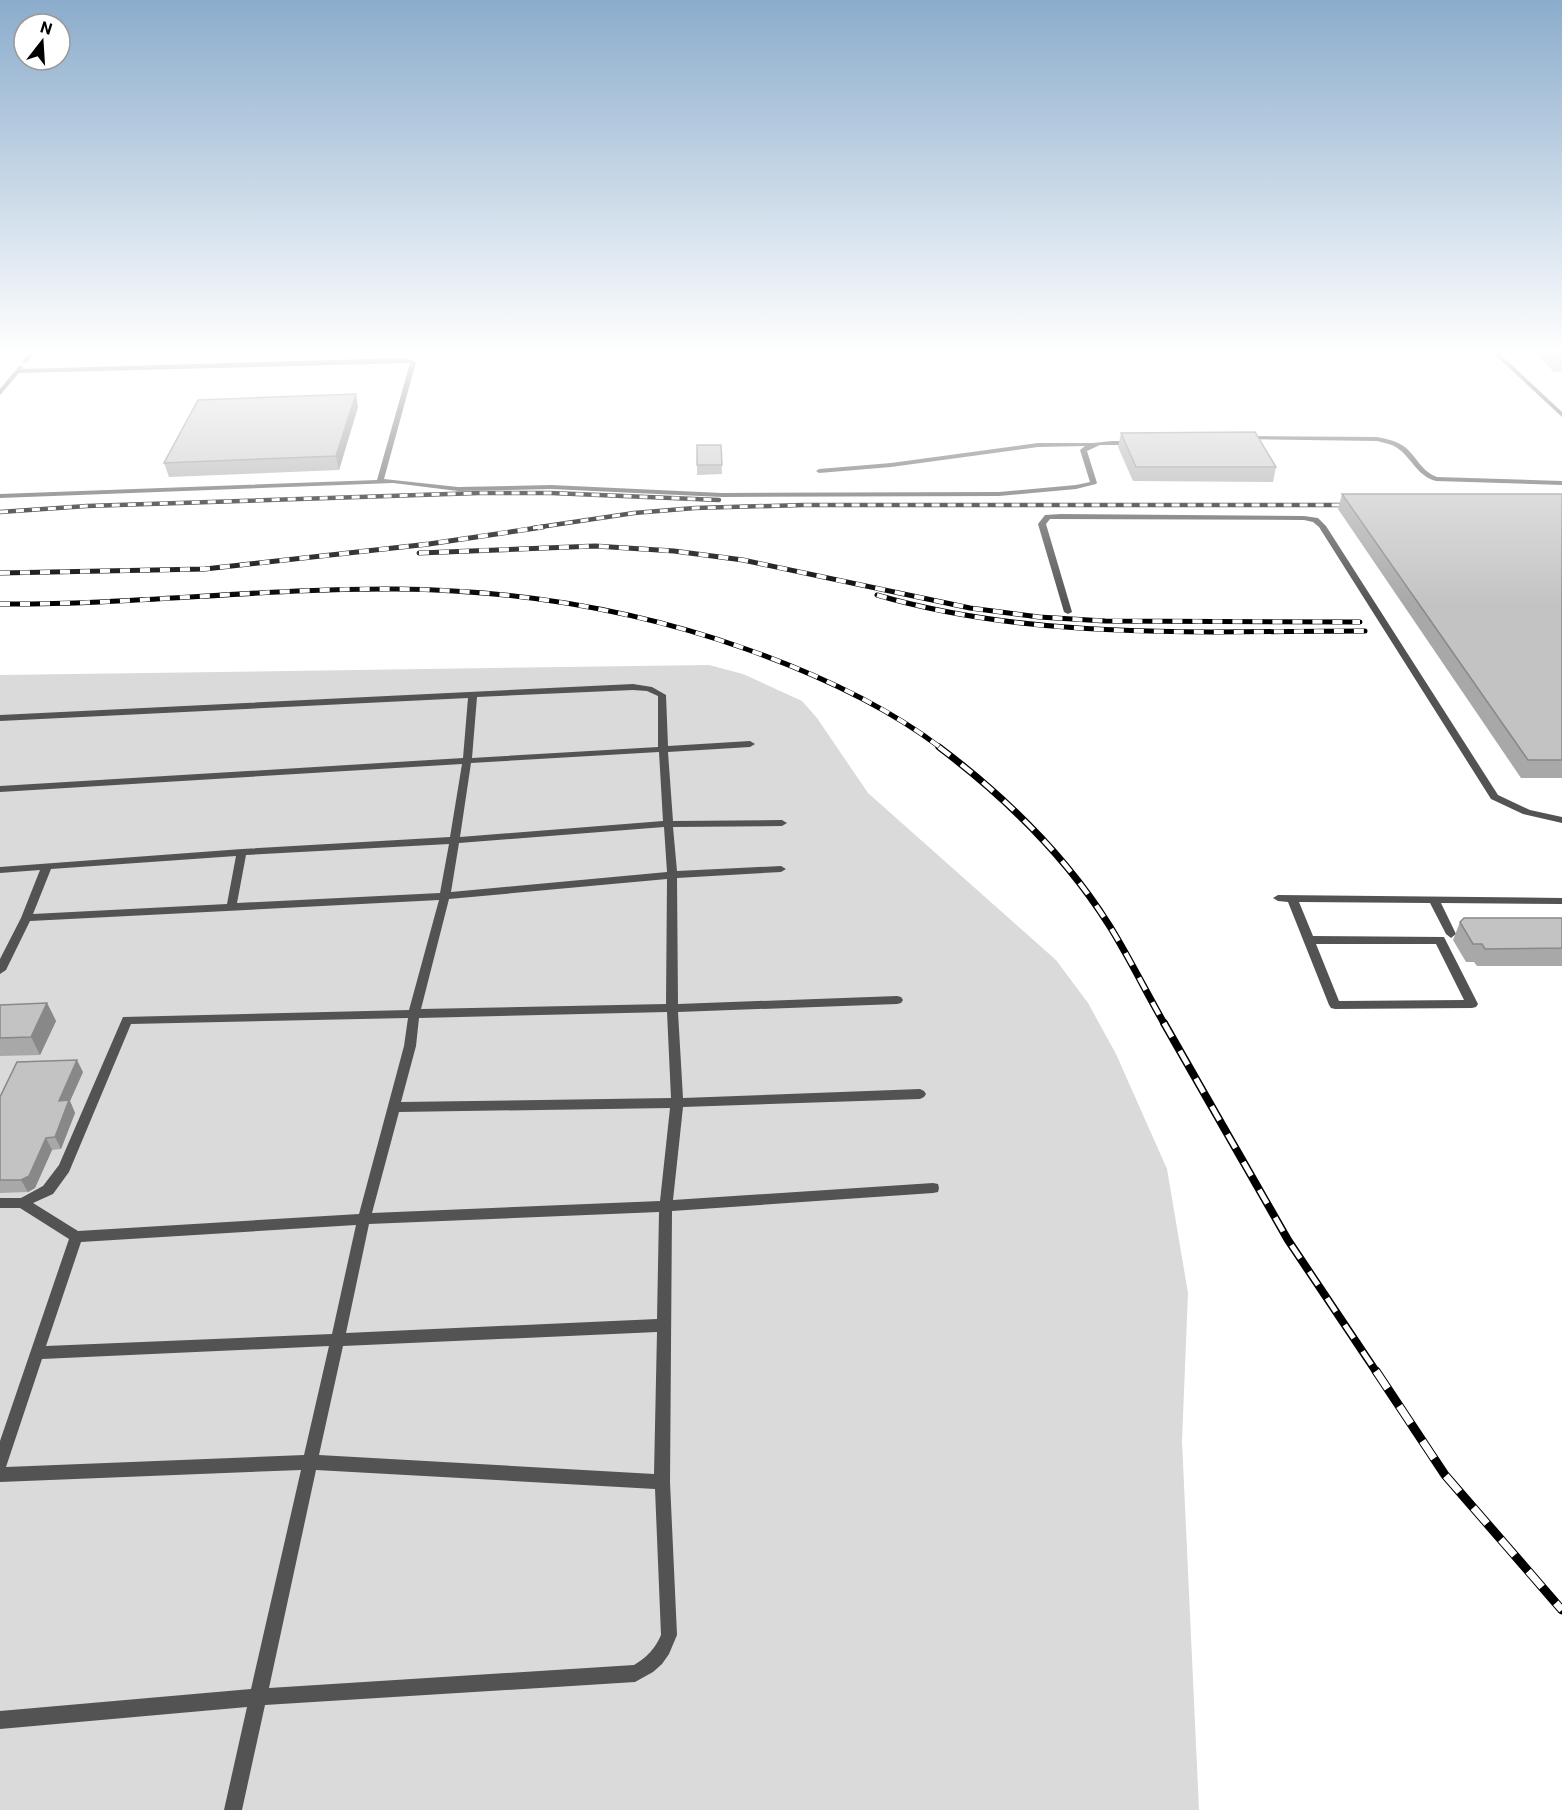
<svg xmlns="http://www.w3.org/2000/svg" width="1562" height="1810" font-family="Roboto,sans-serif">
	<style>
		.green { fill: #dadada }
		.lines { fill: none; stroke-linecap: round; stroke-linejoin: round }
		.lane { fill: #535353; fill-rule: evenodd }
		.street { fill: #535353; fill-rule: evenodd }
		.rail-far4-casing { stroke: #000; stroke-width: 4.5 }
		.rail-far3-casing { stroke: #000; stroke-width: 5 }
		.rail-far2-casing { stroke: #000; stroke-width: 7 }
		.rail-far1-casing { stroke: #000; stroke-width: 8 }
		.rail-casing { stroke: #000; stroke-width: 9 }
		.rail-far4 { stroke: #fff; stroke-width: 3; stroke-dasharray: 8; stroke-linecap: butt }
		.rail-far3 { stroke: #fff; stroke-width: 4; stroke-dasharray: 10; stroke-linecap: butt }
		.rail-far2 { stroke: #fff; stroke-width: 4.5; stroke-dasharray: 14; stroke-linecap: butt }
		.rail-far1 { stroke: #fff; stroke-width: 5; stroke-dasharray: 16; stroke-linecap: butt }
		.rail { stroke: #fff; stroke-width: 7; stroke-dasharray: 21; stroke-linecap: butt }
		.wall { fill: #a8a8a8 }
		.shaded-wall { fill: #888 }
		.building { fill: #c3c3c3; stroke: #888; stroke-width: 1.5 }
	</style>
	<rect width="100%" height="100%" fill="#fff"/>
	<path class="green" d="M709 665 743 674 802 701 817 718 868 793 1056 960 1088 1003 1116 1054 1167 1169 1188 1293 1182 1441 1199 1810H0V675Z"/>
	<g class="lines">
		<g class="lane">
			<path d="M1493 353H1499L1562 412V417Z"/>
			<path d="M406 358 416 362 384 479 458 487 551 485 722 493 999 492 1076 485 1090 482 1080 450 1085 446 1038 447 891 467 819 473 816 471 819 469 891 463 1038 443H1093L1112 441H1131L1134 443 1131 445H1100L1087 451 1097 483 1096 484 1076 489 999 496 722 497 551 489 458 491 393 483 0 498V494L377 480 410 363 19 373 0 395V389L19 366H23L22 369Z"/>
			<path d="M1245 436 1377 437C1387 439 1397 441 1405 447 1417 457 1421 471 1437 477L1562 481V485L1436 481C1418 476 1413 461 1400 450 1393 444 1385 443 1377 441L1243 439 1242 438Z"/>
			<path d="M1061 514 1304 516 1318 518 1326 526 1498 795 1530 810 1562 817V823L1523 814 1491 799 1319 527 1313 522 1304 520 1050 519 1046 524 1072 612 1068 614 1064 612 1038 524 1045 515Z"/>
			<path d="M633 684 652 687 666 695 668 746 750 741 755 744 750 747 668 752 673 821 782 820 787 823 782 826 673 827 677 871 781 866 786 869 781 872 677 878 678 1004 897 996 901 997 903 1000 901 1003 897 1004 678 1012 683 1098 920 1089 924 1091 926 1094 924 1097 920 1099 683 1107 673 1200 933 1183 938 1184 939 1188 938 1192 933 1193 672 1211 670 1482 677 1635 669 1654 662 1664 653 1672 635 1682 265 1705 242 1810H224L247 1707 0 1729V1711L251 1689 301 1470 0 1482V1441L69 1239 20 1208H0V1198H21L43 1186 59 1165 123 1017 409 1010 439 900 30 921 6 970 0 974V959L21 918 40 870 0 873V867L242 849 450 837 462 764 0 792V786L463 758 468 698 0 721V715ZM633 690 647 691 658 696V747L472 758 477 697ZM659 752 663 821 460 837 471 763ZM664 827 667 872 451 892 459 843ZM449 844 440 893 237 903 246 855ZM236 856 227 904 33 914 51 869ZM667 879 666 1004 421 1009 449 899ZM667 1012 671 1098 401 1102 416 1046 419 1018ZM408 1018 404 1046 359 1214 78 1231 33 1203 53 1194 69 1172 131 1024ZM670 1108 660 1201 372 1213 399 1112ZM659 1212 657 1319 346 1333 369 1224ZM356 1225 332 1334 46 1346 81 1242ZM657 1332 654 1474 319 1455 343 1346ZM329 1346 304 1455 6 1467 42 1359ZM316 1470 655 1489 661 1635C655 1649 647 1657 634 1665L269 1688Z"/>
			<path d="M1278 895 1562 898V904L1441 903 1456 934 1451 938 1446 934 1430 903 1299 902 1313 936 1444 937 1478 1004 1476 1007 1472 1008 1335 1009 1331 1008 1329 1005 1288 902 1278 901 1273 898ZM1316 944H1436L1464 1000 1339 1001Z"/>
		</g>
		<path class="street" d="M29 353H35L27 363H23L22 362Z"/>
		<g class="rail-far4-casing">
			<g id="rail-far4">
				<path d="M0 512 87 506 479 493H551L719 500"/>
				<path d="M533 528 634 513 695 508 803 505H1355"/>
			</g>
		</g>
		<g class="rail-far3-casing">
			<g id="rail-far3">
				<path d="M419 553 595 546 674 551 743 560 970 608 1039 617 1105 621 1360 622"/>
				<path d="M0 573 205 569 429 544 543 527"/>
				<path d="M877 595C1035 641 1202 631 1365 631"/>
				<path d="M0 604C132 605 264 588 396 589 515 590 633 609 746 649 814 673 883 704 941 748"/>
			</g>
		</g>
		<g class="rail-far2-casing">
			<path id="rail-far2" d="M939 747C1004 796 1065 855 1109 925 1129 957 1146 992 1165 1025"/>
		</g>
		<g class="rail-far1-casing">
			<path id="rail-far1" d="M1164 1023 1288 1240 1377 1373"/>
		</g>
		<g class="rail-casing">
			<path id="rail" d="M1376 1371 1445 1475 1562 1610"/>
		</g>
		<use href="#rail-far4" class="rail-far4"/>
		<use href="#rail-far3" class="rail-far3"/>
		<use href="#rail-far2" class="rail-far2"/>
		<use href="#rail-far1" class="rail-far1"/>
		<use href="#rail" class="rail"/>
	</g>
	<g class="wall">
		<path d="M1534 353H1562V372H1554Z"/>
		<path d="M358 407 339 470 169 477 164 463Z"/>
		<path d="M1121 433 1276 467 1273 482 1133 481 1118 447Z"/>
		<path d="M721 445 722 474 697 475V465Z"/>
		<path d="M1342 494H1562V778H1521L1338 509Z"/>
		<path d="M1562 918V966H1477L1474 962H1466L1453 940 1460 922Z"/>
		<path d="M47 1003 56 1021 40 1055 0 1056V1005Z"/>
		<path d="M83 1072 70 1101 75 1113 61 1149 52 1150 35 1188 28 1192 0 1193V1097Z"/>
	</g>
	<g class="shaded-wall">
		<path d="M356 394 358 407 339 470 336 456Z"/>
		<path d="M47 1003 56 1021 40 1055 31 1037Z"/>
		<path d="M77 1060 83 1072 70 1101 75 1113 61 1149 55 1137 59 1101Z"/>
		<path d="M46 1138 52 1150 35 1188 28 1192 21 1180Z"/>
	</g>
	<g class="building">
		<path d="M1552 353H1562V359H1558Z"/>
		<path d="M356 394 336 456 164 463 198 400Z"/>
		<path d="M1255 432 1276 467H1136L1121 433Z"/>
		<path d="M697 445H721L722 465H697Z"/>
		<path d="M1342 494H1562V760H1528Z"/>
		<path d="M1464 918H1562V948L1485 949 1482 944H1473L1460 922Z"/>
		<path d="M47 1003 31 1037 0 1038V1005Z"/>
		<path d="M77 1060 59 1101 69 1100 55 1137 46 1138 29 1176 21 1180H0V1097L17 1062Z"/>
	</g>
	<linearGradient id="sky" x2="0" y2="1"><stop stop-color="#8baccc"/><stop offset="0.58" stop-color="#fff"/><stop offset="1" stop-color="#fff" stop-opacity="0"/></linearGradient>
	<rect width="1562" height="606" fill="url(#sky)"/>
	<g transform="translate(42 42) rotate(17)"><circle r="28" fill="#ffffff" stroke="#999999" stroke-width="1.5"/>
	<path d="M0-4.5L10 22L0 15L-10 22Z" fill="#000000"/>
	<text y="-9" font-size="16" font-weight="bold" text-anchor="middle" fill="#000000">N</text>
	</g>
</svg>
